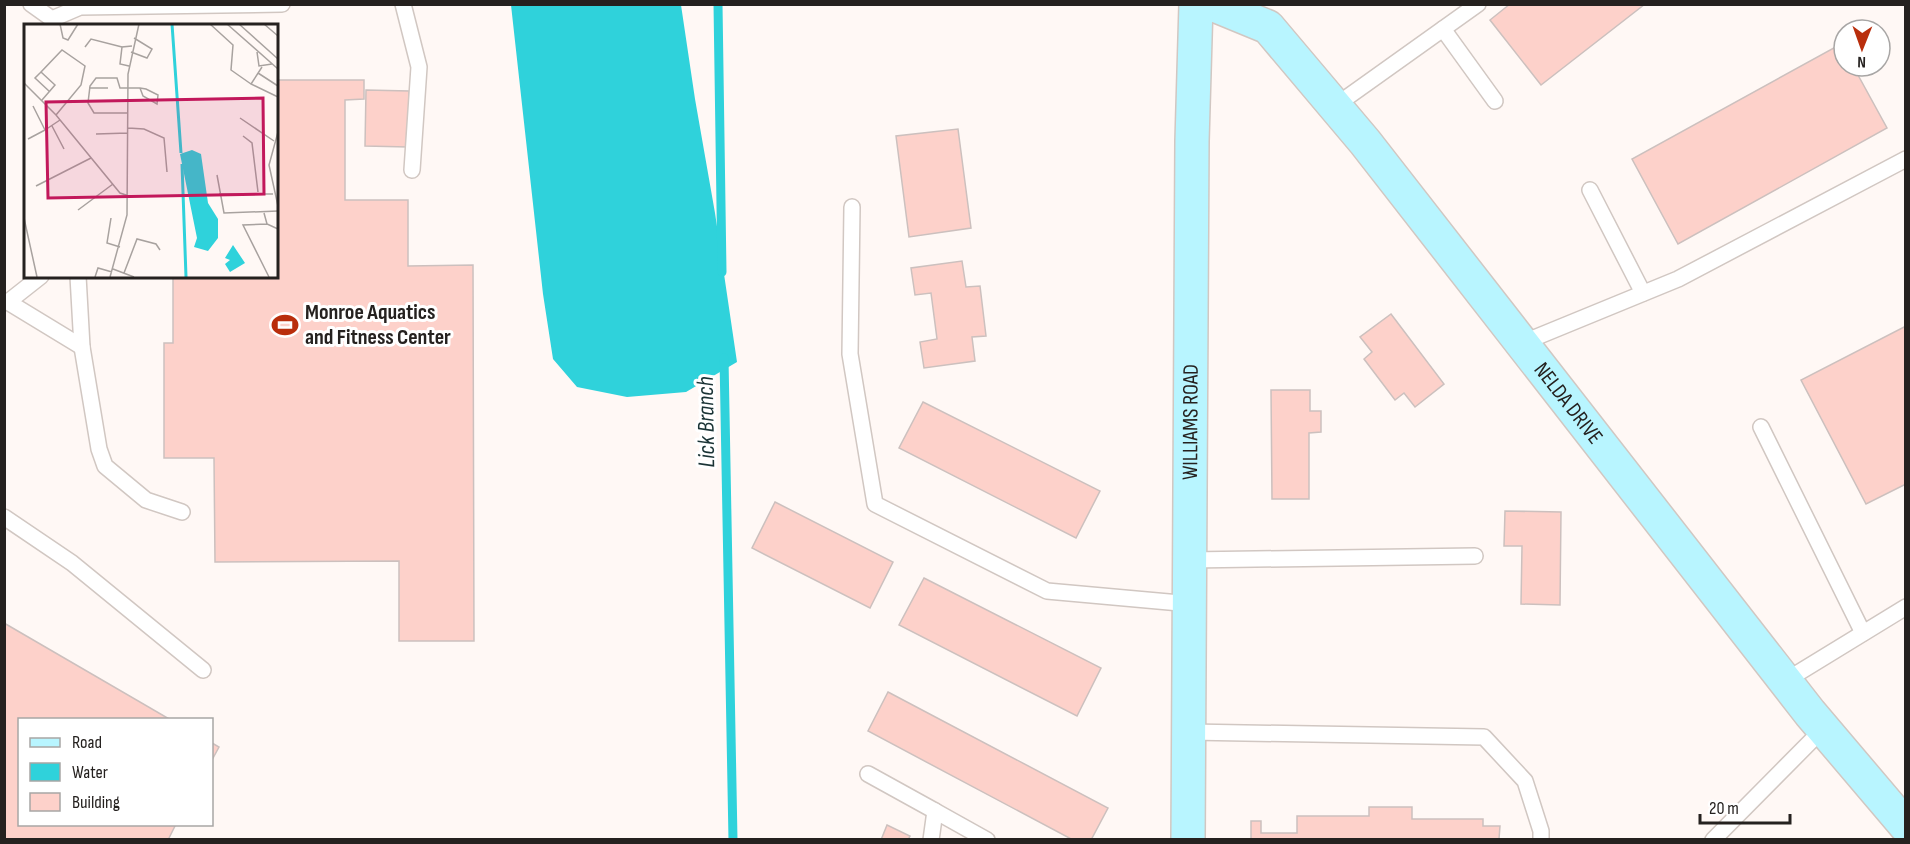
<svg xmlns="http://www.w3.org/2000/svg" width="1910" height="844" font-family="'Sofia Sans Condensed',sans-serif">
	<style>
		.water { fill: #2fd2db }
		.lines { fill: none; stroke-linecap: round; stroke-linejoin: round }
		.stream { stroke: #2fd2db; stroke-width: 9 }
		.building { fill: #fdd1ca; stroke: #ccc0be; stroke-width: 1.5 }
		.lane-casing { stroke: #d1c7c2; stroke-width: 18 }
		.secondary-casing { stroke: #d1c7c2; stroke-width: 36 }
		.lane { stroke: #fff; stroke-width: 15 }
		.secondary { stroke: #b8f5ff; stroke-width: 33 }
		.labels { text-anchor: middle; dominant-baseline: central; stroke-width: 6; stroke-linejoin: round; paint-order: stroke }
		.poi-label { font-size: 22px; font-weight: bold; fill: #25211f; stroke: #fff; text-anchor: start }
		.street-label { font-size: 22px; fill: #25211f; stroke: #fff }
		.water-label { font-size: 24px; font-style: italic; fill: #1a3335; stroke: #fff }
		.inset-river { fill: none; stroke: #2fd2db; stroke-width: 3 }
		.inset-road { fill: none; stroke: #a8a29f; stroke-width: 1.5 }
		.view { fill: #c2185b; fill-opacity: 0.15; stroke: #c2185b; stroke-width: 3 }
		.inset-edge { fill: none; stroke: #25211f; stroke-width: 3 }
	</style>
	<rect width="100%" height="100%" fill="#fff8f5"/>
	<path class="water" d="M511 5H681L695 99 715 213 737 362 686 392 627 397 577 387 553 359 543 294Z"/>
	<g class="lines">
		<g class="stream">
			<path d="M718 4 722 272"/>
			<path d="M724 358 733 840"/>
		</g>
	</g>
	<g class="building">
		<path d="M1510 4H1645L1541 85 1490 20Z"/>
		<path d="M1841 44 1844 50V66H1853L1887 128 1678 244 1632 159Z"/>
		<path d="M276 80H364V99L345 100V200H408V266L473 265 474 641H399V561L215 562 214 458H164V343H173V276H276Z"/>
		<path d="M366 90 409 91 408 147 365 146Z"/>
		<path d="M958 129 971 228 909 237 896 136Z"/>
		<path d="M962 261 966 287 980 286 986 336 972 337 975 361 924 368 920 342 937 339 931 293 915 295 911 268Z"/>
		<path d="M1391 314 1444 384 1415 407 1404 393 1395 400 1364 359 1372 352 1360 337Z"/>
		<path d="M1906 326V484L1866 504 1801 380Z"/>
		<path d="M1271 390H1310V411H1321V432L1309 433V499H1272Z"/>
		<path d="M923 402 1100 491 1076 538 899 448Z"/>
		<path d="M775 502 893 562 870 608 752 548Z"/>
		<path d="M1505 511 1561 512 1560 605 1521 604 1522 546H1504Z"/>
		<path d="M924 578 1101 668 1077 716 899 625Z"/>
		<path d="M4 623 171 720H20V824H176L168 840H4Z"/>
		<path d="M888 692 1108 808 1091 840H1073L868 731Z"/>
		<path d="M212 743 219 747 212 760Z"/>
		<path d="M1369 807H1412V819H1483V826H1500L1499 839 1510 840H1251V821H1261V833H1297V816H1369Z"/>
		<path d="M887 825 910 836 908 840H881Z"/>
	</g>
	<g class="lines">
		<g class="lane-casing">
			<g id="lane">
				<path d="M31 4 52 19 80 7 282 4"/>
				<path d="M403 4 419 67 412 170"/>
				<path d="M1443 29 1495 101"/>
				<path d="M1335 106 1478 4"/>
				<path d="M1590 190 1643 293"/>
				<path d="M852 207 850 354 875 504 1047 591 1191 604"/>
				<path d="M78 276 82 347 99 449 105 466 146 500 182 512"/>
				<path d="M4 301 8 302 82 347"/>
				<path d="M8 302 41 276"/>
				<path d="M1522 343 1678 279 1906 159"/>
				<path d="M1761 427 1863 633"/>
				<path d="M4 517 72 563 203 670"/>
				<path d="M1190 560 1475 556"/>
				<path d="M1785 681 1906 607"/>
				<path d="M1190 732 1484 737 1525 781 1541 831V840"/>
				<path d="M868 774 935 811"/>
				<path d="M931 840 935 811 987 840"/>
				<path d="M1713 840 1823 729"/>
			</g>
		</g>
		<g class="secondary-casing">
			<g id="secondary">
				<path id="s1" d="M1212 4 1268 27 1365 142 1810 713 1906 826"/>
				<path id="s2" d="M1188 840 1192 141 1196 4"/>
			</g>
		</g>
		<use href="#lane" class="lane"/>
		<use href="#secondary" class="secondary"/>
	</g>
	<defs>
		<g id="stadium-bare" transform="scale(2.07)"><path d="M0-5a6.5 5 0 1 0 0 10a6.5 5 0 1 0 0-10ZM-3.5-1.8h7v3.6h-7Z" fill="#b92e0c" stroke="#fff" stroke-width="2.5" paint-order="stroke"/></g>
	</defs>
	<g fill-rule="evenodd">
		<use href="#stadium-bare" x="285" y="325"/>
	</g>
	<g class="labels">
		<g class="poi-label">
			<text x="305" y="312">Monroe Aquatics<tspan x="305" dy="25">and Fitness Center</tspan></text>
		</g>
		<g class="street-label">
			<text stroke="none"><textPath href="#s1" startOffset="542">NELDA DRIVE</textPath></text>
			<text stroke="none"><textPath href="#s2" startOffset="418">WILLIAMS ROAD</textPath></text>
		</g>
		<g class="water-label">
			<text transform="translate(706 422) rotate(-91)">Lick Branch</text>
		</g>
	</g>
	<g transform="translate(24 24)">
		<rect width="254" height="254" fill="#fff8f5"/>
		<path d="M168 126 177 130 184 179 194 195V214L184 227 170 223 173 214 156 130ZM209 221 221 239 206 248 201 240 206 236 201 234Z" fill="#2fd2db"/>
		<path class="inset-river" d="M148 0 157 129M158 140 162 253"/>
		<path class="inset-road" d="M36 0 39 14 44 16 54 0M186 0 209 21 207 46 227 60M203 0 254 45M215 0 254 35M240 0 254 12M61 23 67 15 98 23M107 28 123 34 128 25 110 14M233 28 235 42 248 40M105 42 96 40 98 23 108 22M238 43 227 60 254 73M17 48 11 54 26 68M234 49 254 62M0 59 32 91 96 169 105 172M65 64H84M18 76 31 61 17 48 38 26 61 42 57 61 32 91M9 82 21 106 36 96M104 89H70L64 79 66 62 72 54H93L96 64H116L122 65 134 71 133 80 119 72 116 64M216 94 250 117M28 102 40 125M104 104 120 105 140 114 143 148M254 108 245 141 254 182M72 110 104 109M219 112 228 119 234 168M4 115 21 106M193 151 200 189 254 187M12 162 67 134M195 170H249M54 186 89 160M240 189 243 200 254 205M0 194 13 253M87 194 83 219 96 223M243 200 219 201 245 253M89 245 110 253M100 249 113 215 132 220 136 226M71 253 74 244 88 248M86 253 103 191 104 50 115 0"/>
		<path class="view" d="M239 74 240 170 24 174 22 78Z"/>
		<rect width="254" height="254" class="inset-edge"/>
	</g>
	<rect width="1910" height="844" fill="none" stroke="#25211f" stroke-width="12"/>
	<rect x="18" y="718" width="195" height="108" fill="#ffffff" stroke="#a8a6a5" stroke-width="1.5"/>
	<rect x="30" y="738" width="30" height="9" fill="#b8f5ff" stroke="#a8a6a5" stroke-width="1.5"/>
	<text x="72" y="748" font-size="18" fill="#25211f">Road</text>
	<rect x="30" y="763" width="30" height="18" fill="#2fd2db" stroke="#a8a6a5" stroke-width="1.5"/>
	<text x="72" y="778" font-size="18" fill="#25211f">Water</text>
	<rect x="30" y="793" width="30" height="18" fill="#fdd1ca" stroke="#a8a6a5" stroke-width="1.5"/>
	<text x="72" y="808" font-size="18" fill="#25211f">Building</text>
	<g transform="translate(1862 48) rotate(181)"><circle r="28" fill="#ffffff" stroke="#a8a6a5" stroke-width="1.5"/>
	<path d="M0-4.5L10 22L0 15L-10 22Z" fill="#b92e0c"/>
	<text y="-9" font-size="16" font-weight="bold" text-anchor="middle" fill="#25211f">N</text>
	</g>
	<path d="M1700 814v9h90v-9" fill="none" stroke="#25211f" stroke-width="3"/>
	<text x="1709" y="814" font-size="18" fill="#25211f" stroke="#ffffff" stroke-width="4.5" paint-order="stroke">20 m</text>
</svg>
